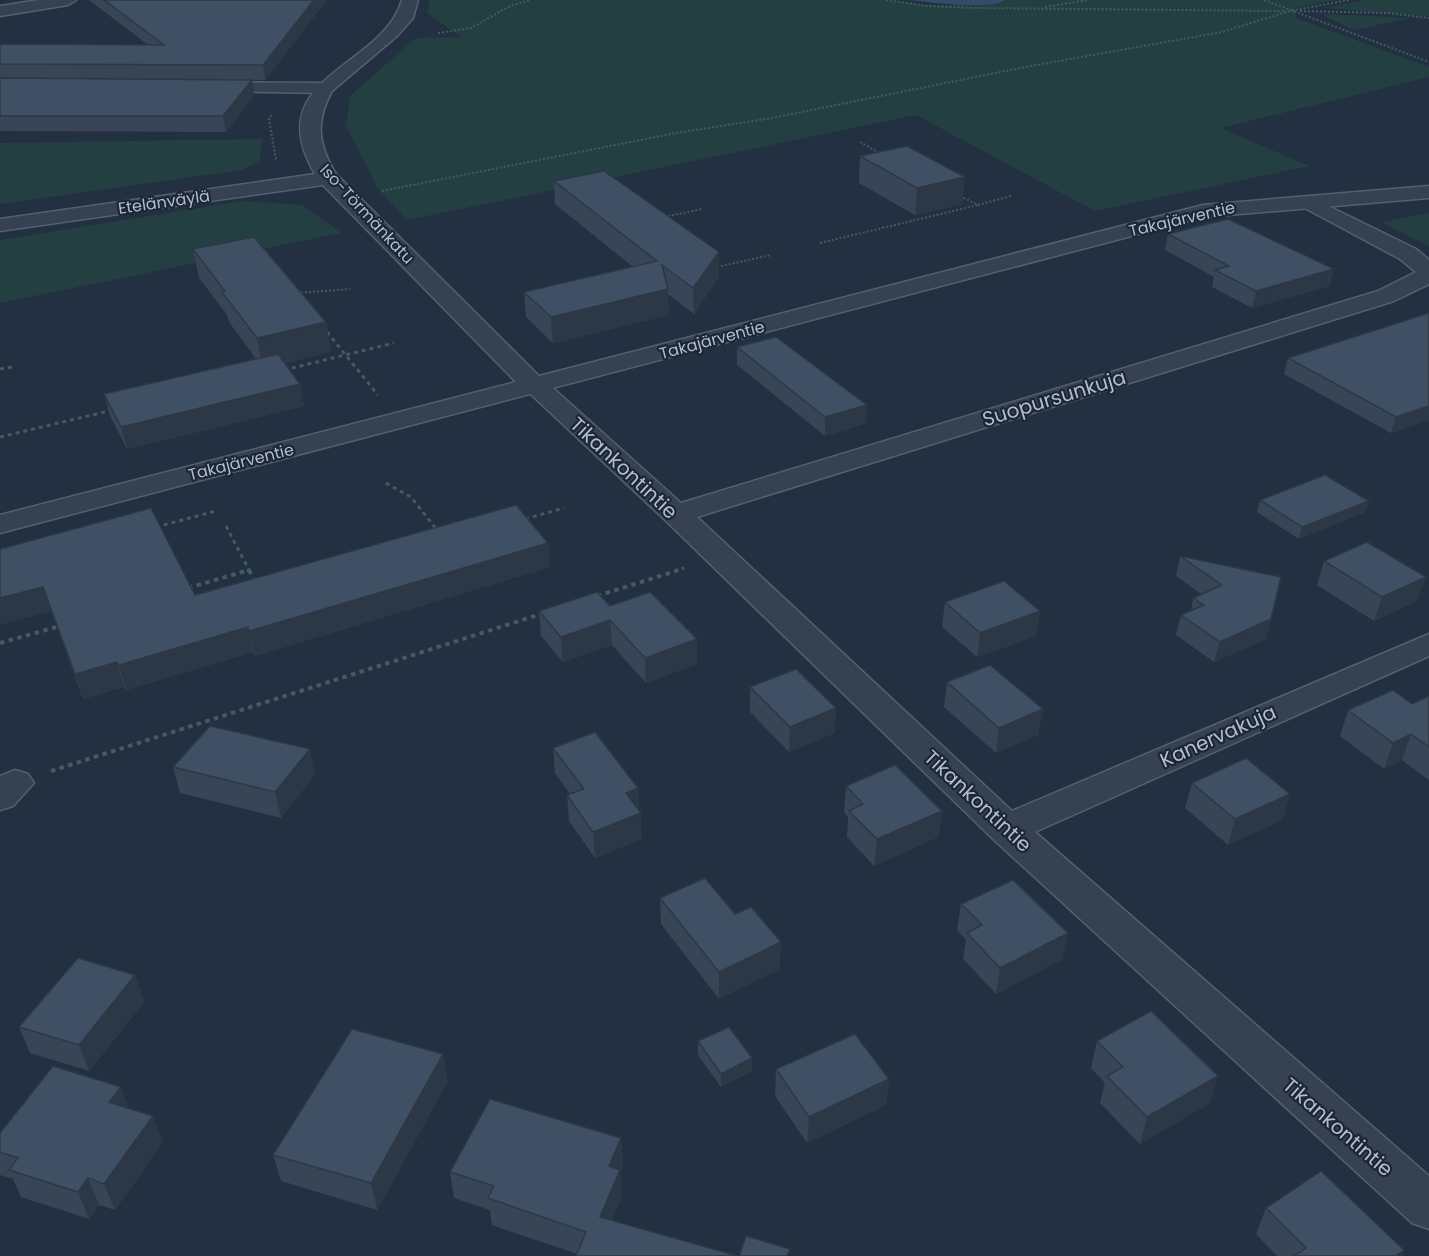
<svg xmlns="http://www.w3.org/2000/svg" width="1429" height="1256" font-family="Poppins,sans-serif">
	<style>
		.green { fill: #243f42 }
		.water { fill: #344b6a }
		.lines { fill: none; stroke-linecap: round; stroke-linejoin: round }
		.minor-casing { stroke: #54606f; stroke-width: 3 }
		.tertiary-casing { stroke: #54606f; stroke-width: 3 }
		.path-far2 { stroke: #425c5f; stroke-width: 2; stroke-dasharray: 2 2; stroke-linecap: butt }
		.path-far1 { stroke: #425c5f; stroke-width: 3; stroke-dasharray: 4 4; stroke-linecap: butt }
		.path { stroke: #425c5f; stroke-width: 4; stroke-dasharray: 4.5 4.5; stroke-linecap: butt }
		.minor { fill: #364251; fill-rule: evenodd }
		.tertiary { fill: #364251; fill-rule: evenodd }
		.wall { fill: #374556 }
		.shaded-wall { fill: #2d3846 }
		.building { fill: #405064; stroke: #2d3846; stroke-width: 1.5 }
		.labels { text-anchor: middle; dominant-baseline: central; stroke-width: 4.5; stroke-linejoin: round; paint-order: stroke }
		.far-street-label { font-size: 16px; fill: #b3bdcc; stroke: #1b2736 }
		.street-label { font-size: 20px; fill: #b3bdcc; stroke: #1b2736 }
	</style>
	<rect width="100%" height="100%" fill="#223041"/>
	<g class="green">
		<path d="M430 0H886C925 6 964 6 1003 3L1005 0H1337L1295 8 1296 18 1429 67V77L1221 128 1309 166 1095 211 916 115 407 220 378 189 346 126 350 96 416 38 461 37 427 13Z"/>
		<path d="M1366 0H1429V16L1322 8Z"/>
		<path d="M1327 14 1411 18 1354 30 1324 16Z"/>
		<path d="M263 139 259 162 242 170 0 204V143Z"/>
		<path d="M242 201 303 205 341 233 0 303V240Z"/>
		<path d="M1429 213V246L1381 222Z"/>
	</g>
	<path class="water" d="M909 0H1005C994 11 927 2 909 0Z"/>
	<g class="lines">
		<g class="minor-casing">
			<g id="minor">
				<path d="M39 0H76L68 5 0 16V6Z"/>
				<path d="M209 82 325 83 334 88 325 93 203 91 200 87Z"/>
				<path d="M1308 196 1416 249 1429 260V284L1394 301 697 517 1012 811 1429 634V656L1035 832 1429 1176V1229L1412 1223 993 839 665 520 522 386 526 380 535 378 544 380 681 503 1378 291 1416 272 1400 259 1301 206 1298 202 1301 198Z"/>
				<path d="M15 770 28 774 34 783 13 806 0 810V776Z"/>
			</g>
		</g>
		<g class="tertiary-casing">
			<path id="tertiary" d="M402 0H418L413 18 397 36 332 91C315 122 318 145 336 174L539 376 1203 205 1429 186V198L1204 217 0 533V515L516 382 323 185 0 231V219L315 174C258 76 382 69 402 0Z"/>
		</g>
		<g class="path-far2">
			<path d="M886 0 927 6 974 8 1286 11"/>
			<path d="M1264 0 1429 62"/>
			<path d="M1045 7 1088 0"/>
			<path d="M1300 11 1387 13 1429 18"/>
			<path d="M438 33 471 28 510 6 530 0"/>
			<path d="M272 115 269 119 276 160"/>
			<path d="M860 142 883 155"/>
			<path d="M382 191 676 133 772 118 1025 67 1222 32 1290 11 1349 0"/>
			<path d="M960 196 978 205 1011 196"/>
			<path d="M664 217 702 209"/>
			<path d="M820 243 978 205"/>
			<path d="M717 267 771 255"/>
			<path d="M297 293 350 289"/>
			<path d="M326 331 328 334"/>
		</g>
		<g class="path-far1">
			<path d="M327 332 378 395"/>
			<path d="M0 369 12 367"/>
			<path d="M284 370 394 343"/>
			<path d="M0 437 113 410"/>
			<path d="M386 483 411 497 437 530"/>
			<path d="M525 519 564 508"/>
			<path d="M226 526 249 570 245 571"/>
			<path d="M156 527 216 511"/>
			<path d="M674 571 684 568"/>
		</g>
		<g class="path">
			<path d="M249 570 256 583"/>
			<path d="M188 588 249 570"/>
			<path d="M597 596 679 570"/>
			<path d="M0 643 60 626"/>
			<path d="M51 771 541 614"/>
		</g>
		<use href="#minor" class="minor"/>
		<use href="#tertiary" class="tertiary"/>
	</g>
	<g class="wall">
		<path d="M89 0H327L265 80H252L254 95 226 132 0 131V44L148 45Z"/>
		<path d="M860 156 963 204 915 215 859 183Z"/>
		<path d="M554 181 719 252V277L694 314 668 294 669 315 553 343 526 317 524 292 633 267 555 204Z"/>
		<path d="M1168 234 1334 269 1329 286 1252 308 1212 287 1214 277 1165 250Z"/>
		<path d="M193 249 326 322 331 352 285 363 304 406 127 449 110 416 104 394 256 359 229 322 227 315 199 278Z"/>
		<path d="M1429 313V420L1391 433 1284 374 1288 358Z"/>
		<path d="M737 347 866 423 825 436 737 365Z"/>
		<path d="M1260 500 1369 501 1365 512 1299 539 1257 512Z"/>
		<path d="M548 543 550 567 255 656 253 652 126 690 124 687 83 699 51 611 0 549 195 595Z"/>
		<path d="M1180 556 1271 619 1266 639 1214 662 1176 635 1181 615 1191 610 1193 598 1201 594 1176 576Z"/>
		<path d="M1324 561 1417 601 1374 621 1317 585Z"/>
		<path d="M945 602 1036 636 977 657 942 627Z"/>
		<path d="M610 606 697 639V664L646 683 612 645 563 662 541 636 539 611Z"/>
		<path d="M947 682 1043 709 1038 735 996 753 944 707Z"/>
		<path d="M750 687 835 733 789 752 750 712Z"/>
		<path d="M1429 696V780L1402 760 1384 769 1340 736 1348 710 1412 704Z"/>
		<path d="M553 748 638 788 639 810 642 839 595 858 569 821 567 795 570 794 555 773Z"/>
		<path d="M173 767 315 774 281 818 180 793Z"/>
		<path d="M1192 783 1290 794 1282 820 1228 845 1185 808Z"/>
		<path d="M846 786 942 811 938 837 874 866 847 837 848 817 844 812Z"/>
		<path d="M660 898 780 969 719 999 661 924Z"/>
		<path d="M961 904 1063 959 996 994 963 959 966 940 957 930Z"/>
		<path d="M135 975 144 1002 89 1071 30 1053 19 1027Z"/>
		<path d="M698 1041 752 1058V1071L721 1087 698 1055Z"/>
		<path d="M1097 1041 1218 1076 1210 1103 1140 1144 1100 1103 1105 1083 1091 1068Z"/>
		<path d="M776 1069 889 1079 886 1105 807 1143 775 1096Z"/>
		<path d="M448 1081 377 1210 281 1181 273 1155Z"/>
		<path d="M121 1087 128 1108 163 1142 115 1210 99 1205 89 1219 21 1197 13 1179 0 1175V1133Z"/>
		<path d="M621 1138 623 1165 620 1171 622 1197 611 1221 577 1254 492 1225 490 1210 454 1198 450 1172Z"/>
		<path d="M1266 1208 1404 1250 1401 1256H1277L1256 1234Z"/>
	</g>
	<g class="shaded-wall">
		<path d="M314 0H327L265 80 263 65Z"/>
		<path d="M252 80 254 95 226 132 223 116Z"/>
		<path d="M965 177 963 204 915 215 917 188Z"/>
		<path d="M719 252V277L694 314 693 288Z"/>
		<path d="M1334 269 1329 286 1252 308 1256 291Z"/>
		<path d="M668 289 669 315 553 343 551 317Z"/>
		<path d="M326 322 331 352 263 369 257 338Z"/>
		<path d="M300 384 304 406 127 449 121 427Z"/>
		<path d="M867 405 866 423 825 436V417Z"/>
		<path d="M1429 406V420L1391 433 1396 417Z"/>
		<path d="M1369 501 1365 512 1299 539 1302 527Z"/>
		<path d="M548 543 550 567 255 656 249 631Z"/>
		<path d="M1426 577 1417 601 1374 621 1382 597Z"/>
		<path d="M43 587 51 611 0 625V598Z"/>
		<path d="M1040 611 1036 636 977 657 980 633Z"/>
		<path d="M1271 619 1266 639 1214 662 1220 642Z"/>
		<path d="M610 620 612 645 563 662 561 637Z"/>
		<path d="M248 627 253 652 126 690 119 665Z"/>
		<path d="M697 639V664L646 683 645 658Z"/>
		<path d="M117 662 124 687 83 699 75 674Z"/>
		<path d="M836 708 835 733 789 752 790 727Z"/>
		<path d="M1043 709 1038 735 996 753 999 728Z"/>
		<path d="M1411 734 1402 760 1384 769 1393 743Z"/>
		<path d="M310 749 315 774 281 818 275 792Z"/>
		<path d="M638 788 639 814 641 813 642 839 595 858 593 832 626 793Z"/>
		<path d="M1290 794 1282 820 1228 845 1235 819Z"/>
		<path d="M942 811 938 837 874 866 877 839Z"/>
		<path d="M1068 933 1063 959 996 994 1000 968Z"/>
		<path d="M781 942 780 969 719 999V972Z"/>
		<path d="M135 975 144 1002 89 1071 79 1045Z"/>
		<path d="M443 1054 448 1081 377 1210 371 1183Z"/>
		<path d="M752 1058V1071L721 1087V1074Z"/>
		<path d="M1218 1076 1210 1103 1140 1144 1147 1117Z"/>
		<path d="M889 1079 886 1105 807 1143 809 1117Z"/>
		<path d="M121 1087 131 1113 109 1102Z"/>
		<path d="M153 1116 163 1142 115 1210 104 1184Z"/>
		<path d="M621 1138 623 1165 620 1171 622 1197 602 1244 600 1217 609 1166Z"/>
		<path d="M88 1178 99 1205 89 1219 78 1192Z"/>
		<path d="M1404 1250 1401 1256H1396Z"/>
	</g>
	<g class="building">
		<path d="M104 0H314L263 65 0 64V44L164 45Z"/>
		<path d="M0 78 252 80 223 116H0Z"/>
		<path d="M907 146 965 177 917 188 860 156Z"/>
		<path d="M604 171 719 252 693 288 662 265 668 289 551 317 524 292 657 261 554 181Z"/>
		<path d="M1228 219 1334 269 1256 291 1215 270 1229 266 1168 234Z"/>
		<path d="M254 237 326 322 257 338 222 292 225 291 193 249Z"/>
		<path d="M1429 313V406L1396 417 1288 358Z"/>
		<path d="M776 337 867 405 825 417 737 347Z"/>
		<path d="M278 354 300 384 121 427 104 394Z"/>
		<path d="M1325 475 1369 501 1302 527 1260 500Z"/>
		<path d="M516 505 548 543 249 631 248 627 119 665 117 662 75 674 43 587 0 598V549L151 508 195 595Z"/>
		<path d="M1367 542 1426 577 1382 597 1324 561Z"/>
		<path d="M1180 556 1281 577 1271 619 1220 642 1181 615 1204 605 1193 598 1222 585Z"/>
		<path d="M1004 581 1040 611 980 633 945 602Z"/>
		<path d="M597 592 610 606 650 592 697 639 645 658 610 620 561 637 539 611Z"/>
		<path d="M990 665 1043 709 999 728 947 682Z"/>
		<path d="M796 669 836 708 790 727 750 687Z"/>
		<path d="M1393 690 1412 704 1429 696V747L1411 734 1393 743 1348 710Z"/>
		<path d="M210 726 310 749 275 792 173 767Z"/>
		<path d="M595 732 638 788 626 793 641 813 593 832 567 795 584 789 553 748Z"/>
		<path d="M1246 758 1290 794 1235 819 1192 783Z"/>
		<path d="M895 765 942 811 877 839 849 811 863 804 846 786Z"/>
		<path d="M705 878 735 914 751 907 781 942 719 972 660 898Z"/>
		<path d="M1013 880 1068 933 1000 968 967 933 982 925 961 904Z"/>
		<path d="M78 958 135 975 79 1045 19 1027Z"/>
		<path d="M1151 1011 1218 1076 1147 1117 1107 1076 1123 1067 1097 1041Z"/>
		<path d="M729 1027 752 1058 721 1074 698 1041Z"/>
		<path d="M352 1029 443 1054 371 1183 273 1155Z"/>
		<path d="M855 1034 889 1079 809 1117 776 1069Z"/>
		<path d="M53 1066 121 1087 109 1102 153 1116 104 1184 88 1178 78 1192 9 1170 18 1158 0 1152V1133Z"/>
		<path d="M490 1099 621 1138 609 1166 620 1170 600 1217 738 1256H576L586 1232 488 1198 494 1186 450 1172Z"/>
		<path d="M1321 1171 1404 1250 1396 1256H1294L1306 1248 1266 1208Z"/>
		<path d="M746 1236 790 1249 787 1256H739Z"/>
	</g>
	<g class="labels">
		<g class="far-street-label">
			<text transform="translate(164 202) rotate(-8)">Etelänväylä</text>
			<text transform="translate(367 214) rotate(47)">Iso-Törmänkatu</text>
			<text transform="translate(1182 219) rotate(-13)">Takajärventie</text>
			<text transform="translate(712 340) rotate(-15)">Takajärventie</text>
			<text transform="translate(241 462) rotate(-14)">Takajärventie</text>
		</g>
		<g class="street-label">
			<text transform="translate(1054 398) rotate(-17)">Suopursunkuja</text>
			<text transform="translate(624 468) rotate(43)">Tikankontintie</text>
			<text transform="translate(1218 736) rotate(-24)">Kanervakuja</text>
			<text transform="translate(978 801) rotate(43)">Tikankontintie</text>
			<text transform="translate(1338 1127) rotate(41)">Tikankontintie</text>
		</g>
	</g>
</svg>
